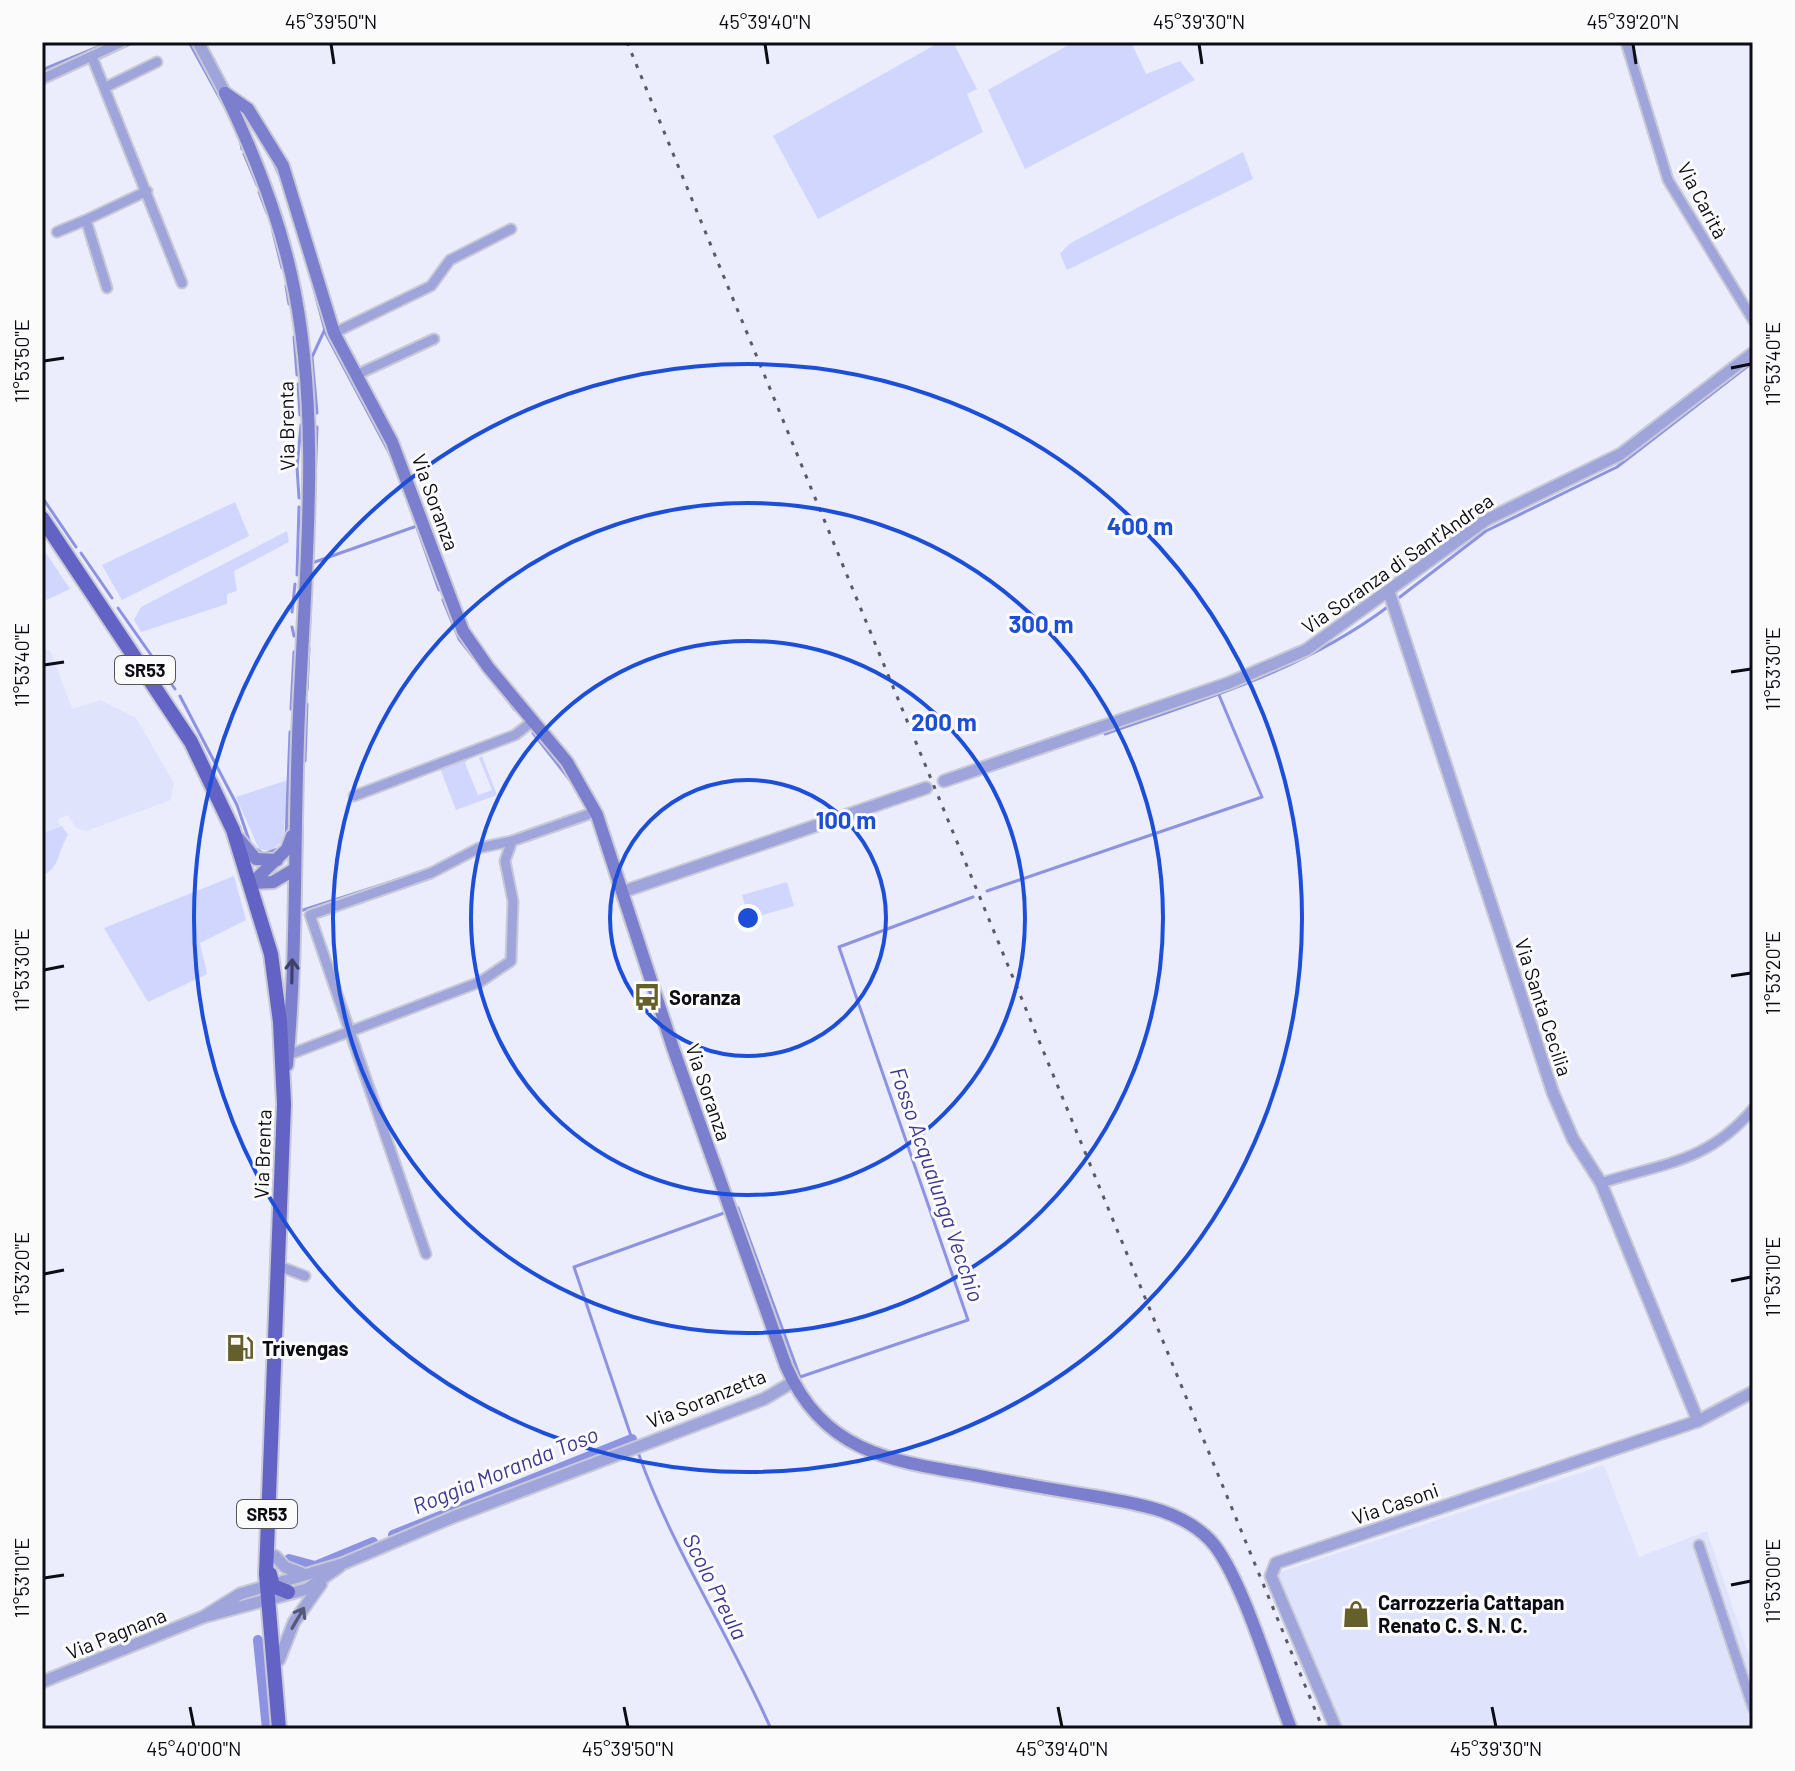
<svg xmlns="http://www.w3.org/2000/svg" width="1795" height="1771" font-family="Barlow,sans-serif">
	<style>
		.built { fill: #dfe3fc }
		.green { fill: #d1d6fe }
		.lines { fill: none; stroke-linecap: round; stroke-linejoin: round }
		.stream { stroke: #8e93e1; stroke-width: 3 }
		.canal { stroke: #8e93e1; stroke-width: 10 }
		.minor-casing { stroke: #c7c9d7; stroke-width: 13 }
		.tertiary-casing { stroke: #c7c9d7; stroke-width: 15 }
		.secondary-casing { stroke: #c7c9d7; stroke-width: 16 }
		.primary-casing { stroke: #c7c9d7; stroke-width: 18 }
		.minor { stroke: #9fa5db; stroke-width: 9 }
		.tertiary { stroke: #9fa5db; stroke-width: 11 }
		.secondary { stroke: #7b7fce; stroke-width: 12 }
		.primary { stroke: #6263c4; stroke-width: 14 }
		.rail { stroke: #595a65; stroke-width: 3; stroke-dasharray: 4 8; stroke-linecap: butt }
		.oneway { stroke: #3e4068 }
		.oneway2 { stroke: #565878 }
		.ticks { fill: none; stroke: #0c0c14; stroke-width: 3 }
		.ring { fill: none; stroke: #1d4ed8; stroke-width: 4 }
		.labels { text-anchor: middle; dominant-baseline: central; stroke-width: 6; stroke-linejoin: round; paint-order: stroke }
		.shield { fill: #fbfbfb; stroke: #545459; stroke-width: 2 }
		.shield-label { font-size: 18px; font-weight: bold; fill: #0c0c14 }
		.street-label { font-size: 20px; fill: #0c0c14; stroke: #fbfbfb }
		.poi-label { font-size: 20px; font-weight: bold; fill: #0c0c14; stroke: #fbfbfb; text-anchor: start }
		.water-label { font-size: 22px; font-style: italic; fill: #3e3a94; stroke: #fbfbfb }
		.centre { fill: #1d4ed8; stroke: #fbfbfb; stroke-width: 4 }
		.ring-label { font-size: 24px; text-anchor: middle; font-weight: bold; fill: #1d4ed8; stroke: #fbfbfb; stroke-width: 6; stroke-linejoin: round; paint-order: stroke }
		.neatline { fill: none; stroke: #0c0c14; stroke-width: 3 }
		.ticks-label { font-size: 20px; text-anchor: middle; fill: #0c0c14 }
	</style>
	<rect width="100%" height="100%" fill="#ebedfc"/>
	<g class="built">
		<path d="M42 647 51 652 72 709 100 700 136 718 174 783 171 800 86 831 76 828 68 815 58 819 60 826 42 833Z"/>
		<path d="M1604 1465 1639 1557 1707 1531 1753 1667V1729H1343L1278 1573Z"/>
	</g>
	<g class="green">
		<path d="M940 42H953L977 89 967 94 983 132 818 219 773 136Z"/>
		<path d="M1074 42H1131L1146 74 1180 61 1195 80 1025 169 988 90Z"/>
		<path d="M1243 152 1253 179 1067 270 1060 254 1069 244Z"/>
		<path d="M235 502 249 536 122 600 102 565Z"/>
		<path d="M287 531 289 542 234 571 237 591 227 594V604L141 632 134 620 141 607Z"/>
		<path d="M42 547 70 589 42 602Z"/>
		<path d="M482 756 497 795 456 810 440 768 470 757 465 763 478 795 492 790 479 758Z"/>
		<path d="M288 780 283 841 271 851 259 849 236 797Z"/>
		<path d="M62 826 68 835C57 851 62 866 42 876V833Z"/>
		<path d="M234 876 246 920 200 943 207 974 148 1002 104 928Z"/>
		<path d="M787 882 794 906 749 919 742 895Z"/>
	</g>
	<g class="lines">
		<g class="stream">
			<path d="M189 42 239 133 242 149"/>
			<path d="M100 58 134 42"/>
			<path d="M42 70 110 42"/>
			<path d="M244 154 257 185"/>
			<path d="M271 157 281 179"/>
			<path d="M259 192 267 213"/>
			<path d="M273 232 282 268"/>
			<path d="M310 274 326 334 391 456"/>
			<path d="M286 286 289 304"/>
			<path d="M294 337 297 375"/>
			<path d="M298 384 300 415"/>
			<path d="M317 413 312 357 325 329"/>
			<path d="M401 482 439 590"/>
			<path d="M315 483 317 427"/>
			<path d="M42 497 76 547"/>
			<path d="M299 498 297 467 301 425"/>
			<path d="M81 553 112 598"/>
			<path d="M312 563 414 527"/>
			<path d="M297 575 299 507"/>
			<path d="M1400 597 1486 531 1617 467 1753 362"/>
			<path d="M443 600 459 639 515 710"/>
			<path d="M118 608 175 689"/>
			<path d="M292 612 295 584"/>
			<path d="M292 627 294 636"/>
			<path d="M309 637 310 615"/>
			<path d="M307 690 309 648"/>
			<path d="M180 696 237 805 251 846 264 854 281 848"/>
			<path d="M291 709 294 652"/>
			<path d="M533 733 570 780"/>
			<path d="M1105 734C1205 699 1304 670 1389 606"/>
			<path d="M305 761 307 704"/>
			<path d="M286 838 290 732"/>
			<path d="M301 888 302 830"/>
			<path d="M987 891 1262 797 1219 695"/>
			<path d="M300 911 406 877"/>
			<path d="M738 1208 800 1377 968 1320 839 947 973 897"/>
			<path d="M632 1439 574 1267 724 1213"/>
			<path d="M639 1455C673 1550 730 1636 771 1729"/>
		</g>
		<g class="canal">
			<path d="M393 1535 632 1439"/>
			<path d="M289 1559 315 1566 373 1542"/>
			<path d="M258 1640 267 1729"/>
		</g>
		<g class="minor-casing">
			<g id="minor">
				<path d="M1626 42 1668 180 1753 320"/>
				<path d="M92 57 182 283"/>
				<path d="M42 79 122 42"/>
				<path d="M106 87 157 62"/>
				<path d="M57 232 86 220"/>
				<path d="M107 288 86 220 147 191"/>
				<path d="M334 333 431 286 450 260 511 229"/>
				<path d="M356 375 434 339"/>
				<path d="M354 796 515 735 533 721"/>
				<path d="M288 1055 480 982 511 961 513 901 505 861 512 841 595 812"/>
				<path d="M1601 1183C1664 1163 1708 1162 1753 1109"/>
				<path d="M426 1254 310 915 431 873 479 848 512 841"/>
				<path d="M279 1266 305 1276"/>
				<path d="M1699 1545 1753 1708"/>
			</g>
		</g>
		<g class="tertiary-casing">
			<g id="tertiary">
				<path d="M198 42 225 93"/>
				<path d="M1389 592 1553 1093 1573 1139 1601 1183 1698 1421"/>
				<path d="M944 781 1229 683 1306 650 1486 520 1621 454 1753 353"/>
				<path d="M622 892 926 788"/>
				<path d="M275 1556 285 1567 301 1573"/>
				<path d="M203 1617 240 1594 342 1564 453 1517 764 1399 793 1382"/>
				<path d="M279 1660 294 1622 321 1584"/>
				<path d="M42 1682 203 1617 307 1589 339 1567"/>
				<path d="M1336 1729 1271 1576 1276 1563 1698 1421 1753 1392"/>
			</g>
		</g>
		<g class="secondary-casing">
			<g id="secondary">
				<path d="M225 93 248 109 283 166 334 333 392 442 463 631 488 667 567 762 597 815 673 1048 786 1366C823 1452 890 1461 974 1475 1015 1483 1057 1490 1099 1497 1138 1504 1181 1510 1210 1540 1241 1573 1273 1683 1291 1729"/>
				<path d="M225 93C253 151 277 211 291 274 324 420 303 589 298 739 294 847 297 957 287 1065"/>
				<path d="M238 838 256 859 277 860"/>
				<path d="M252 883 287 849 292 836"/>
				<path d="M252 883 273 882 295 869"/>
			</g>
		</g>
		<g class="primary-casing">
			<g id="primary">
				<path d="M42 518 191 742 233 830 271 954 280 1022 284 1104 266 1574 279 1729"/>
				<path d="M270 1574 273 1586 288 1592"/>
			</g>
		</g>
		<use href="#minor" class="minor"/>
		<use href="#tertiary" class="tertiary"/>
		<use href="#secondary" class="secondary"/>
		<use href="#primary" class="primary"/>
		<path class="rail" d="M627 42 1323 1729"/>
	</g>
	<defs><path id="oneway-shaft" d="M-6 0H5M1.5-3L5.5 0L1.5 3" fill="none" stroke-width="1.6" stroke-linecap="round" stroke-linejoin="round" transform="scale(2)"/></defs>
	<use class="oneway" href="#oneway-shaft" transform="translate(292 971) rotate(-89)"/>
	<use class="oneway2" href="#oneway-shaft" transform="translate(298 1618) rotate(-60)"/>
	<path class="ticks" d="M331 44 334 64M765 44 768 64M1199 44 1202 64M1633 44 1636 64M44 361 64 358M1731 368 1751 364M44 665 64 662M1731 672 1751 669M44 970 64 966M1731 976 1751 973M44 1274 64 1270M1731 1281 1751 1277M44 1578 64 1575M1731 1585 1751 1581M190 1707 194 1727M624 1707 628 1727M1058 1707 1062 1727M1492 1707 1496 1727"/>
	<g class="ring">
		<circle cx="748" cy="918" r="138"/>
		<circle cx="748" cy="918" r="277"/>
		<circle cx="748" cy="918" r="415"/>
		<circle cx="748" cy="918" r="554"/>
	</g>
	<defs>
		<g id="bus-bare" transform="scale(2.16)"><path d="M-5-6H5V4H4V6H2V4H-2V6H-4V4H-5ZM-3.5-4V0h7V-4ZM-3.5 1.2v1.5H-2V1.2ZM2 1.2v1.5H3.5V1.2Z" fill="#645f2b" stroke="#fbfbfb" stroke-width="2.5" paint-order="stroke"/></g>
		<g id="fuel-bare" transform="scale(2.16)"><path d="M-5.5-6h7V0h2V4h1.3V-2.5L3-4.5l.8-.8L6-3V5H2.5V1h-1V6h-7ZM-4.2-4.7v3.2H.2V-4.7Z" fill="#645f2b" stroke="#fbfbfb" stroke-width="2.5" paint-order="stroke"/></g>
		<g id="shop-bare" transform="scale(2.16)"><path d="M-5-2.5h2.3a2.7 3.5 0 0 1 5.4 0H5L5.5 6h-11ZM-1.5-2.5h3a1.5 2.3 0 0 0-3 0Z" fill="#645f2b" stroke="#fbfbfb" stroke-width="2.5" paint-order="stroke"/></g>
	</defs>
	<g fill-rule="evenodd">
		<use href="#bus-bare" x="647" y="997"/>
		<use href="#fuel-bare" x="240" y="1348"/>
		<use href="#shop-bare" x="1356" y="1614"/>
	</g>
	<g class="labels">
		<g class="shield">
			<rect x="115" y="656" width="60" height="28" rx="6"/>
			<rect x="237" y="1500" width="60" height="28" rx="6"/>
		</g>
		<g class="shield-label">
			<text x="145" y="670">SR53</text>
			<text x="267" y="1514">SR53</text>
		</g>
		<g class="street-label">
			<text transform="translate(1703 200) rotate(62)">Via Carità</text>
			<text transform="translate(286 426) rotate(-91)">Via Brenta</text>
			<text transform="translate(436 502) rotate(70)">Via Soranza</text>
			<text transform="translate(1397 563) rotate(-35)">Via Soranza di Sant'Andrea</text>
			<text transform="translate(1544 1007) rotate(72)">Via Santa Cecilia</text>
			<text transform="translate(709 1092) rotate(71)">Via Soranza</text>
			<text transform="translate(262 1154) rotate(-88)">Via Brenta</text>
			<text transform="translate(706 1398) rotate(-22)">Via Soranzetta</text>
			<text transform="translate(1395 1503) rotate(-19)">Via Casoni</text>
			<text transform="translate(116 1633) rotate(-22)">Via Pagnana</text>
		</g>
		<g class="poi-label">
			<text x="669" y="997">Soranza</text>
			<text x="262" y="1348">Trivengas</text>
			<text x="1378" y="1602">Carrozzeria Cattapan<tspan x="1378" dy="23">Renato C. S. N. C.</tspan></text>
		</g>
		<g class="water-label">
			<text transform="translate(938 1184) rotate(71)">Fosso Acqualunga Vecchio</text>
			<text transform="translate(505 1469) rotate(-22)">Roggia Moranda Toso</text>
			<text transform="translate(716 1586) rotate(63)">Scolo Preula</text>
		</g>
	</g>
	<circle cx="748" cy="918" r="12" class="centre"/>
	<g class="ring-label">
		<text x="1140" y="535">400 m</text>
		<text x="1041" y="633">300 m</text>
		<text x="944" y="731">200 m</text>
		<text x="846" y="829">100 m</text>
	</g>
	<rect width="1795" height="1771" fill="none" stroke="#fbfbfb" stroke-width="88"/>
	<rect x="44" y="44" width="1707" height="1683" class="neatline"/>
	<g class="ticks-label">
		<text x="331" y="29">45°39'50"N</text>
		<text x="765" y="29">45°39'40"N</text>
		<text x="1199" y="29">45°39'30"N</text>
		<text x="1633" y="29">45°39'20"N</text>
		<text transform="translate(22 361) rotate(-90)" y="7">11°53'50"E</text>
		<text transform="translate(1773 364) rotate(-90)" y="7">11°53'40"E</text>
		<text transform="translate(22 665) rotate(-90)" y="7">11°53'40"E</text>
		<text transform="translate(1773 669) rotate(-90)" y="7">11°53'30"E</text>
		<text transform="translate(22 970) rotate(-90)" y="7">11°53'30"E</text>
		<text transform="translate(1773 973) rotate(-90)" y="7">11°53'20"E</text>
		<text transform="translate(22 1274) rotate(-90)" y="7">11°53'20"E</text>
		<text transform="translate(1773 1277) rotate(-90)" y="7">11°53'10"E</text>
		<text transform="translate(22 1578) rotate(-90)" y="7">11°53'10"E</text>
		<text transform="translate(1773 1581) rotate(-90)" y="7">11°53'00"E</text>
		<text x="194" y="1756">45°40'00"N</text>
		<text x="628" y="1756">45°39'50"N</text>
		<text x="1062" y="1756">45°39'40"N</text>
		<text x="1496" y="1756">45°39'30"N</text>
	</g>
</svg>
